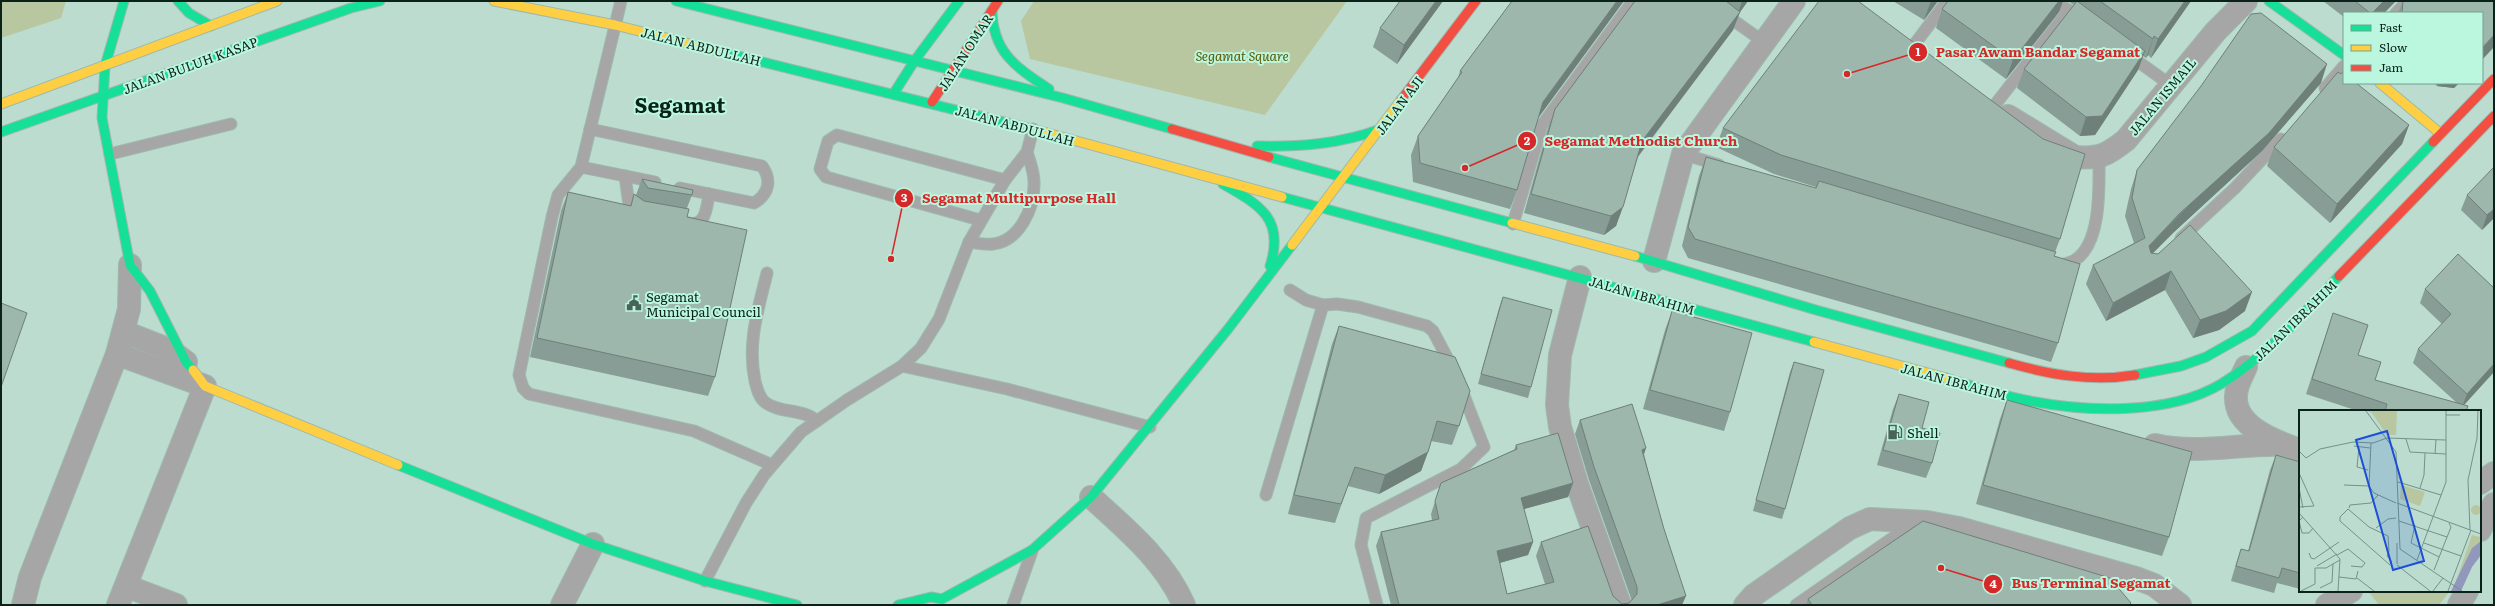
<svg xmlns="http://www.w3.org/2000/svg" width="2495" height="606" font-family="Literata,serif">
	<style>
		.green { fill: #b8c79f }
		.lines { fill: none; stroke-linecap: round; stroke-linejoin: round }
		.lane-casing { stroke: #9eb8ae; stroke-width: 13 }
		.street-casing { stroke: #9eb8ae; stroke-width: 24 }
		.fast-casing { stroke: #9eb8ae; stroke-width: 11 }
		.slow-casing { stroke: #9eb8ae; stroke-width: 11 }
		.jam-casing { stroke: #9eb8ae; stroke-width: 11 }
		.lane { stroke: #a7a6a7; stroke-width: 11 }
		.street { stroke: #a7a6a7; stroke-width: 22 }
		.fast { stroke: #16e098; stroke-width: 9 }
		.slow { stroke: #ffcf43; stroke-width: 9 }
		.jam { stroke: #f24e42; stroke-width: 9 }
		.wall { fill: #879d95 }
		.shaded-wall { fill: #6e8079 }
		.building { fill: #9db7ad; stroke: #6e8079 }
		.labels { text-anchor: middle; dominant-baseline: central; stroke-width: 4; stroke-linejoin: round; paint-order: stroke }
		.street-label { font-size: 13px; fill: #0b221a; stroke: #bbf6df }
		.park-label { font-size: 13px; font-style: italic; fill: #5c5b08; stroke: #bbf6df }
		.poi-label { font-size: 13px; fill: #0b221a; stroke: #bbf6df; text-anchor: start }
		.town-label { font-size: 21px; font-weight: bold; fill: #0b221a; stroke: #bbf6df }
		.inset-road { fill: none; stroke: #759287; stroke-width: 1 }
		.view { fill: #1d4ed8; fill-opacity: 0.15; stroke: #1d4ed8; stroke-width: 2 }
		.inset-edge { fill: none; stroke: #0b221a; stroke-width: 2 }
		.leader { fill: none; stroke: #d62828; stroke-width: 1.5 }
		.callout-dot { fill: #d62828; stroke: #bbf6df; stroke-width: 1.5 }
		.mark-label { font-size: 12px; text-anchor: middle; font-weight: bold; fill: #fff }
		.callout-label { font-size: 14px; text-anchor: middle; font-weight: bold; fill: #d62828; stroke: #bbf6df; stroke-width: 4; stroke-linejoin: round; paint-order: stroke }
	</style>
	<rect width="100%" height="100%" fill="#bbdccf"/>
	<g class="green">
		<path d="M1 1H66L61 18 1 38Z"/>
		<path d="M1034 1H1347L1265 115 1030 59 1021 21Z"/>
		<path d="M2368 591H2450L2439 605H2379Z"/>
	</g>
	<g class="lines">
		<g class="lane-casing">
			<g id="lane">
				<path d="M621 1 581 167 558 195 552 217 519 375 523 388 529 394 694 431 772 465"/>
				<path d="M1706 1 1764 42"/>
				<path d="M2056 1 2081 20"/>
				<path d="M2396 13 2408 1"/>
				<path d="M1911 49 1947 1"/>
				<path d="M2129 55 2172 86"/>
				<path d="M2325 88 2344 66"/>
				<path d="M1994 106 2069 10"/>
				<path d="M590 129 762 166C772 180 769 194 754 203L680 188"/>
				<path d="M110 154 231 124"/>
				<path d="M1683 154 1719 165"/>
				<path d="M581 167 655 182"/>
				<path d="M625 176 629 205 641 213"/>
				<path d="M980 220 826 177 820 169 828 141 837 135 1005 180"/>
				<path d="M689 223C706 227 707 206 709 194"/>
				<path d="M1513 224 1542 125 1633 1"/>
				<path d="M2181 238 2235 188 2281 139"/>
				<path d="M969 242C976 243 986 245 993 244 1019 241 1034 209 1034 185 1035 174 1030 162 1027 152"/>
				<path d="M2057 266C2063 264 2070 263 2075 260 2102 243 2099 185 2099 157"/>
				<path d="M767 273C758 310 747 343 755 381 757 389 759 398 766 403 782 414 802 408 817 421"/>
				<path d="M1290 290 1306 300 1323 305 1337 304 1358 307 1427 326 1433 331 1452 367"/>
				<path d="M902 366 1007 389 1150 427"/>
				<path d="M1266 495 1323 305"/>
				<path d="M705 581 746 503 764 475 801 432 847 400 902 366 921 348 939 319 969 242 1005 180 1027 152 1033 129"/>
				<path d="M1013 605 1032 551"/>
				<path d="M1377 605 1361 545 1366 518 1461 469 1484 447 1461 388"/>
				<path d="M1796 605 1914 523"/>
			</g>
		</g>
		<g class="street-casing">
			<g id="street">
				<path d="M2008 116 2075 157C2100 159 2107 155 2126 140L2216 31 2246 1"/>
				<path d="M1654 261 1683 154 1794 1"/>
				<path d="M1580 277 1560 355 1557 405 1560 427 1577 484 1620 605"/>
				<path d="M124 332 170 350 186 362"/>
				<path d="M117 354 205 386 118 605"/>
				<path d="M2246 367C2242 376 2236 386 2236 396 2234 427 2277 442 2300 450"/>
				<path d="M2155 445C2199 455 2241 443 2285 445"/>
				<path d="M2480 483 2494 473"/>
				<path d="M1091 497C1126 529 1165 561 1184 605"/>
				<path d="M2480 530 2494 504"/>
				<path d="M126 586 176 605"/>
				<path d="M23 605 30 577 117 354 129 309 130 265"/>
				<path d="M562 605 593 544"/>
				<path d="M1745 605 1754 595 1850 528 1870 519 1927 522 1959 528 2136 578 2154 585 2180 605"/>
				<path d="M2327 605 2351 591"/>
				<path d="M2459 605 2467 591"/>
			</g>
		</g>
		<g class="fast-casing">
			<g id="fast">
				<path d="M124 1 105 66 102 118 130 265 150 291 186 362 193 370"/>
				<path d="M178 1 189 13 211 26"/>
				<path d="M676 1 1063 98 1172 129"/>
				<path d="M2269 1 2344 55"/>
				<path d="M992 10C993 53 1016 67 1049 89"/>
				<path d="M718 51 1036 130"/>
				<path d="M894 93 915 60 959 1"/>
				<path d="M1 132 351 8 380 1"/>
				<path d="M1257 146C1300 147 1340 144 1381 129"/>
				<path d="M1269 157 1512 223"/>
				<path d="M1223 184C1260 205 1285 219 1270 266"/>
				<path d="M1282 197 1814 342"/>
				<path d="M1635 256 1816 310 2009 363"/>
				<path d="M2135 375 2181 366 2206 357 2252 331 2433 142"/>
				<path d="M1946 378C1972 386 1999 395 2025 400 2084 412 2167 416 2221 384 2267 356 2302 315 2339 276"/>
				<path d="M398 465 593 544 705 581 797 605"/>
				<path d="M898 605 931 597 942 599 1032 550 1091 497 1228 329 1292 245"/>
			</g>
		</g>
		<g class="slow-casing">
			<g id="slow">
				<path d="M494 1 615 25 718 51"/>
				<path d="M2380 83 2441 134"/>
				<path d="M1 104 277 1"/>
				<path d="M1036 130 1282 197"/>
				<path d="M1512 223 1635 256"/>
				<path d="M1292 245 1401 100"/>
				<path d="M1814 342 1946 378"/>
				<path d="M193 370 205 386 398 465"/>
			</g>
		</g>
		<g class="jam-casing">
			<g id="jam">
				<path d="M1401 100 1476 1"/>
				<path d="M932 102 998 1"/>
				<path d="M1172 129 1269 157"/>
				<path d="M2433 142 2494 79"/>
				<path d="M2339 276 2494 116"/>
				<path d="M2009 363C2051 375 2092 382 2135 375"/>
			</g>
		</g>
		<use href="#lane" class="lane"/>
		<use href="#street" class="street"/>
		<use href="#fast" class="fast"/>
		<use href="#slow" class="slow"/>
		<use href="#jam" class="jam"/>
	</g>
	<g class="wall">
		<path d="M1443 1 1397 64 1373 47 1380 28Z"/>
		<path d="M1512 1 1538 118 1517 190 1510 209 1413 182 1411 155 1418 136 1458 78 1460 71Z"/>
		<path d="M1635 1H1748L1740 12 1733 30 1638 157 1616 226 1604 235 1524 213 1548 128 1555 109Z"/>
		<path d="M1893 1H1938L1924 20Z"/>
		<path d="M1948 1H2063L2059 12 2006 79 1936 28 1942 9Z"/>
		<path d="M2068 1H2191L2151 58 2148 55 2146 58 2143 56 2138 70 2095 135 2080 136 2017 88 2024 69 2074 5Z"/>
		<path d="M2323 1H2396L2384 13H2344V17Z"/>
		<path d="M2403 1 2482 13H2398Z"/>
		<path d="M2321 83 2262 151 2173 233 2153 253 2245 311 2219 330 2193 338 2165 290 2106 321 2086 284 2093 265 2134 243 2125 216 2131 189 2137 170Z"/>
		<path d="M2434 83H2459L2454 88 2437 86Z"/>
		<path d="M2409 125 2402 144 2330 223 2267 166 2274 147Z"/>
		<path d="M1723 128 2060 239 2055 252 2054 256 2058 343 2051 362 1688 258 1682 246 1699 176 1706 157 1816 188V187L1774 174 1716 147Z"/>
		<path d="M642 179 692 195 687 208V217L715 377 708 396 530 357 561 211 568 192 630 206 634 194 636 195Z"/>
		<path d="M2467 195 2494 218 2482 230 2461 210Z"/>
		<path d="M2494 288V375L2493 373 2464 405 2466 411H2358L2306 394 2333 313 2358 355 2375 380 2457 403 2413 363 2418 349 2442 324 2420 303 2425 289Z"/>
		<path d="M1503 297 1531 387 1528 398 1478 384 1499 308Z"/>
		<path d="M1672 311 1730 412 1724 431 1643 409 1665 330Z"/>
		<path d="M1339 326 1459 426 1452 445 1431 441 1428 452 1421 471 1379 494 1348 486 1335 523 1288 514 1332 344Z"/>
		<path d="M1794 362 1785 509 1782 519 1753 511 1790 372Z"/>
		<path d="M1899 394 1922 428 1932 463 1926 478 1877 465 1893 409Z"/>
		<path d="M2007 400 2169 537 2162 556 1976 504 2000 419Z"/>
		<path d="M1580 420 1646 448 1644 454 1682 605H1391L1376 546 1381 532 1432 520 1431 514 1441 483 1514 450 1516 445 1573 483 1568 497 1524 509 1533 542 1528 555 1500 563 1507 594 1545 584 1536 556 1541 542 1613 596 1622 604 1629 603 1632 601 1589 480 1575 434Z"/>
		<path d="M2276 455 2300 462V589L2277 583 2274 593 2231 581 2236 564 2241 549 2248 551 2270 470Z"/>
		<path d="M1808 599 2131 603V605H1806Z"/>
	</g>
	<g class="shaded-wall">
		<path d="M1436 1H1443L1397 64 1404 45Z"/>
		<path d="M1617 1H1624L1536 121 1543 102Z"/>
		<path d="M1742 1H1748L1740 12 1733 30 1635 160 1642 141 1738 14Z"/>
		<path d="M1931 1H1938L1924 20Z"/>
		<path d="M2059 1H2063L2059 12 2006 79 2013 60Z"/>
		<path d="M2185 1H2191L2151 58 2158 39Z"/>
		<path d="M2384 1H2396L2384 13H2372Z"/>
		<path d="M2494 35V47L2482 60V48Z"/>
		<path d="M2154 36 2148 55 2146 58 2153 39Z"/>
		<path d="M2145 51 2138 70 2095 135 2080 136 2086 117Z"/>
		<path d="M2327 64 2321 83 2262 151 2173 233 2142 264 2149 246Z"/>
		<path d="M2438 83H2459L2454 88 2437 86Z"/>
		<path d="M2409 125 2402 144 2330 223 2337 204Z"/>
		<path d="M1623 207 1616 226 1604 235 1611 216Z"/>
		<path d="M2494 209V218L2482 230 2487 215Z"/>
		<path d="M2171 271 2165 290 2106 321 2113 303Z"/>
		<path d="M2252 292 2245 311 2219 330 2193 338 2200 320Z"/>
		<path d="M2494 364V369L2493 373 2462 407 2467 394Z"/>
		<path d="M1646 448 1641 462 1642 450Z"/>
		<path d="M1428 452 1421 471 1379 494 1385 475Z"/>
		<path d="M1573 483 1568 497 1517 511 1521 498Z"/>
		<path d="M1533 542 1528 555 1492 565 1497 551Z"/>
		<path d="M1686 596 1682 605H1657Z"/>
	</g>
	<g class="building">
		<path d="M1400 1H1436L1404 45 1380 28Z"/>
		<path d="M1512 1H1617L1543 102 1517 190 1420 163 1418 136 1462 72 1460 71Z"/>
		<path d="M1635 1H1726L1740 12 1642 141 1623 207 1611 216 1531 194 1555 109Z"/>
		<path d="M1819 1H1858L2043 139 2085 154 2060 239 1781 155 1723 128Z"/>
		<path d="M1948 1H2059L2013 60 1942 9Z"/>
		<path d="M2077 1 2145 51 2102 116 2086 117 2024 69Z"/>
		<path d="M2100 1H2185L2158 39 2154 36 2153 39Z"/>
		<path d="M2355 1H2384L2372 13H2370Z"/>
		<path d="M2403 1H2494V35L2482 48V13H2402Z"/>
		<path d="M2261 13 2327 64 2269 133 2179 214 2149 246 2151 253 2158 254 2190 225 2252 292 2226 311 2200 320 2171 271 2113 303 2093 265 2145 238 2132 198 2137 170 2201 86 2251 14Z"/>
		<path d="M2338 72 2341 74 2343 72 2344 74V83H2356L2409 125 2337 204 2274 147Z"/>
		<path d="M1706 157 1816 188 1819 181 2056 252 2054 256 2080 264 2058 343 1695 239 1688 227Z"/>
		<path d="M2494 167V209L2487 215 2467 195Z"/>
		<path d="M642 179 693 190 692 195 648 188Z"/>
		<path d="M568 192 631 206 634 194 644 201 689 209 687 217 747 230 715 377 537 338Z"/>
		<path d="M2458 254 2494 288V364L2467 394 2418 349 2451 314 2425 289Z"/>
		<path d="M1503 297 1552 310 1531 387 1481 374Z"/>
		<path d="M1 303 27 313 1 387Z"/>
		<path d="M1672 311 1752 333 1730 412 1650 390Z"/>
		<path d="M2333 313 2368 325 2358 355 2381 362 2375 380 2468 406 2466 411H2385L2387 404 2312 379Z"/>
		<path d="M1339 326 1455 357 1470 391 1459 426 1437 421 1428 452 1385 475 1355 467 1341 504 1294 495Z"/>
		<path d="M1794 362 1824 370 1785 509 1756 500Z"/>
		<path d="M1899 394 1929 402 1922 428 1940 433 1932 463 1883 450Z"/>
		<path d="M2007 400 2192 452 2169 537 1983 485Z"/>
		<path d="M1632 404 1646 448 1642 450 1664 529 1686 596 1657 605H1399L1381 532 1439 519 1435 501 1441 483 1517 449 1516 445 1558 433 1573 483 1521 498 1533 542 1497 551 1507 594 1554 582 1541 542 1588 526 1613 596 1622 604 1629 603 1637 594V587L1594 467 1580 420Z"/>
		<path d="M2276 455 2300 462V573L2282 568 2279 578 2236 566 2241 549 2249 551Z"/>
		<path d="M1923 521 2110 578 2131 603 2129 605H1812L1808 599Z"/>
	</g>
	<defs>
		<g id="civic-bare" transform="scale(1.2)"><path d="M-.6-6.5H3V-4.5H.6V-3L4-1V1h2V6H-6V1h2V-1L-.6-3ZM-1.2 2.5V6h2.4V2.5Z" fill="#496359" stroke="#bbf6df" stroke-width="2.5" paint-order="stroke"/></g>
		<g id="fuel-bare" transform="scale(1.2)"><path d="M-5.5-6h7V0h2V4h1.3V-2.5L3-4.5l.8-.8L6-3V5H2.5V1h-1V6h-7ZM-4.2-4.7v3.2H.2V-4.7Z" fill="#496359" stroke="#bbf6df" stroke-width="2.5" paint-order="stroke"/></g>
	</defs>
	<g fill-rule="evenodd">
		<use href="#civic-bare" x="634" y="303"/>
		<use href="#fuel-bare" x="1895" y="432"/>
	</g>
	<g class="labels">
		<g class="street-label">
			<text transform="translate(701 46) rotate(14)">JALAN ABDULLAH</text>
			<text transform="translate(965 52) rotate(-57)">JALAN OMAR</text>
			<text transform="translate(190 65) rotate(-20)">JALAN BULUH KASAP</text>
			<text transform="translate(2162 96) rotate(-50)">JALAN ISMAIL</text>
			<text transform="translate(1399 105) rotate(-53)">JALAN AJI</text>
			<text transform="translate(1015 125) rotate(15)">JALAN ABDULLAH</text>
			<text transform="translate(1642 295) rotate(16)">JALAN IBRAHIM</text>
			<text transform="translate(2295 320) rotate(-44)">JALAN IBRAHIM</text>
			<text transform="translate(1954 381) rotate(15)">JALAN IBRAHIM</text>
		</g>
		<g class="park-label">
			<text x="1242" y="55">Segamat Square</text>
		</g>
		<g class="poi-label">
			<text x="646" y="296">Segamat<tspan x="646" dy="15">Municipal Council</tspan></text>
			<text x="1907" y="432">Shell</text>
		</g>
		<g class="town-label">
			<text x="680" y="103">Segamat</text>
		</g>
	</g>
	<g transform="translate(2299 410)">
		<rect width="182" height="182" fill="#bbdccf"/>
		<path d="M69 1H98L97 25H88L73 3ZM102 75 126 82 121 96 101 89ZM172 100a5 5 0 1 1 10 0a5 5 0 1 1-10 0ZM173 125 182 127V131L173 138 156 174Z" fill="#b8c79f"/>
		<path d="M182 131V145L173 157 162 181H152L173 138Z" fill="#9297bc"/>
		<path class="inset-road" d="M67 1 97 42 101 139 163 181M147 5H161M107 29 111 42 147 44M72 33 70 76 75 83 97 93M55 36 71 38M60 37 58 57 69 60M0 41 7 48 21 39 54 32 74 33 88 28 147 30M136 44 137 30M0 63 15 96 0 97M99 72 142 85M45 75 70 76M0 78 4 98M121 78 125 65 126 43M98 93 182 124M50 98 51 95 72 93 79 85M0 103 41 149 39 181M4 107 0 111 3 123H10L14 118M100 111 148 127M116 115 112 133 140 147M77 118 89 109 97 108M171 120 169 70 178 28 179 1M98 133V154M125 133 162 146M10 143 12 148 15 149 40 132M38 145 49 139 66 153 63 157 52 156M118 150 147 72V1M91 155 41 111V107L49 99 70 117 89 126 90 141 88 146 93 152M98 155 131 181M18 156 38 144M135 160 152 117 150 113M40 167 57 169 59 161M58 168 75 181M21 178 33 172 34 154M2 181 16 174V158H27L41 150M134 181 144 168M149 181 172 120"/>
		<path class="view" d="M88 21 125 151 94 160 57 30Z"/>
		<rect width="182" height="182" class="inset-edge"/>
	</g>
	<path class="leader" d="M1847 74L1918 52M1465 168L1527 141M891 259L904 198M1941 568L1993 584"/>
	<g class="callout-dot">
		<circle cx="1847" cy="74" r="4"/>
		<circle cx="1465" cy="168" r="4"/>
		<circle cx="891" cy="259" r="4"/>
		<circle cx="1941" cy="568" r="4"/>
		<circle cx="1918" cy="52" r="10"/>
		<circle cx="1527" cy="141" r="10"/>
		<circle cx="904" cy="198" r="10"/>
		<circle cx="1993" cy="584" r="10"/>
	</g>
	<g class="mark-label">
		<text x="1918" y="56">1</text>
		<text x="1527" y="145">2</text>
		<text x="904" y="202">3</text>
		<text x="1993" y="588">4</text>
	</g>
	<g class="callout-label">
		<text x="2038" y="57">Pasar Awam Bandar Segamat</text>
		<text x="1641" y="146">Segamat Methodist Church</text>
		<text x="1019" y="203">Segamat Multipurpose Hall</text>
		<text x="2091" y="588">Bus Terminal Segamat</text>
	</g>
	<rect width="2495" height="606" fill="none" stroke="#0b221a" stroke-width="4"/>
	<rect x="2343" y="12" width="140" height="72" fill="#bbf6df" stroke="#75a190"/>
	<rect x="2351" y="25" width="20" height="6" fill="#16e098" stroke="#75a190"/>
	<text x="2379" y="32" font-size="12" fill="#0b221a">Fast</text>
	<rect x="2351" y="45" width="20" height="6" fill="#ffcf43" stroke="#75a190"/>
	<text x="2379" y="52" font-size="12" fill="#0b221a">Slow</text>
	<rect x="2351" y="65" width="20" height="6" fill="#f24e42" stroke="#75a190"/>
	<text x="2379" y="72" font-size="12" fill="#0b221a">Jam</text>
</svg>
